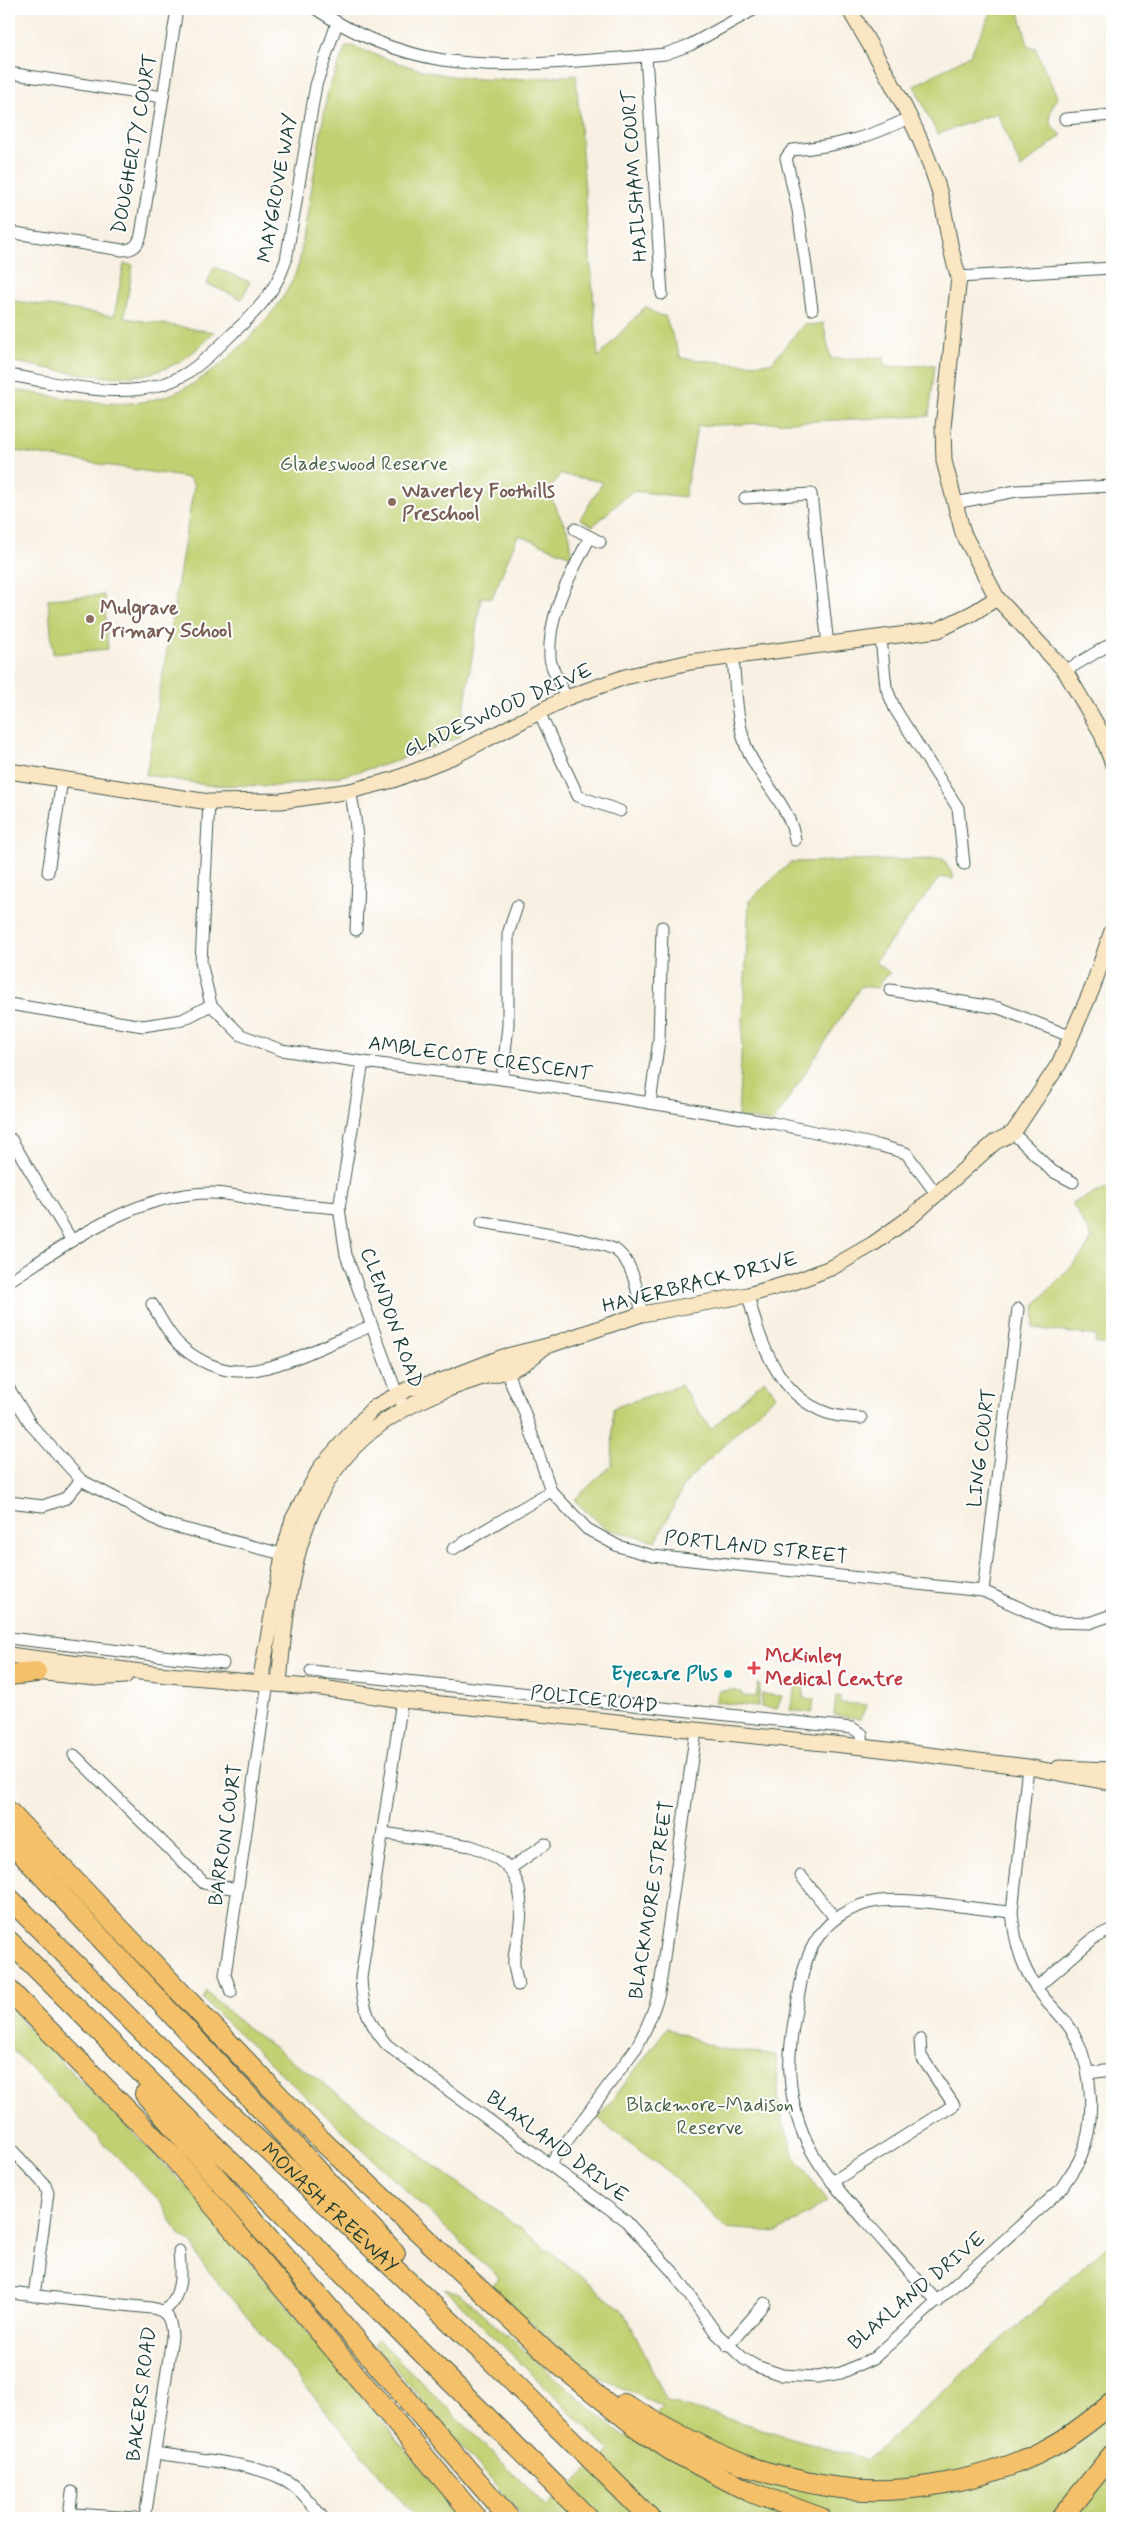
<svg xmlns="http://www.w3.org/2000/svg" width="1121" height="2527" font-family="Mynerve,sans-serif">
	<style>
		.green { fill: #c1d072; stroke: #708653 }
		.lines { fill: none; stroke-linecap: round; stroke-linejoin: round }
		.street-casing { stroke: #40584e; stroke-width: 13 }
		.secondary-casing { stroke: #40584e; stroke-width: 17 }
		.highway-casing { stroke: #40584e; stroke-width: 22 }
		.street { stroke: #fff; stroke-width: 11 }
		.secondary { stroke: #fbe6c3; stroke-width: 15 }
		.highway { stroke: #f4c16a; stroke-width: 20 }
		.education-dot { fill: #8d6e63; stroke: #fff; stroke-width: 2 }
		.health-dot { fill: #e0444e; stroke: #fff; stroke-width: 2 }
		.culture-dot { fill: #0f9aa8; stroke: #fff; stroke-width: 2 }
		.labels { text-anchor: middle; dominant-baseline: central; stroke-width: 4; stroke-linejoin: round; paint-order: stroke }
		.street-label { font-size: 20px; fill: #1f3d34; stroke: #fff }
		.park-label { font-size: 20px; fill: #486244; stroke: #fff }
		.education-label { font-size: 20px; font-weight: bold; fill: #785e54; stroke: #fff; text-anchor: start }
		.health-label { font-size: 20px; font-weight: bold; fill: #be3a42; stroke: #fff; text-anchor: start }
		.culture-label { font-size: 20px; font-weight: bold; fill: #0d838f; stroke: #fff; text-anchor: end }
	</style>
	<rect width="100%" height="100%" fill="#fff"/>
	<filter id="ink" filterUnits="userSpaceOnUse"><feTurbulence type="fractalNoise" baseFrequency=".02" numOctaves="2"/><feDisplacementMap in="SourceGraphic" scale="10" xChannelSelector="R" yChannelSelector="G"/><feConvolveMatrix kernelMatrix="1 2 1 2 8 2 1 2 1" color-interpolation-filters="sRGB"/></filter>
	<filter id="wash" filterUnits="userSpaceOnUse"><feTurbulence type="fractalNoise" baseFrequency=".0096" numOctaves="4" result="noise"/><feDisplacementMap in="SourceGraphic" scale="20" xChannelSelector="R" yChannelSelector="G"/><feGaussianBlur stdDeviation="1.12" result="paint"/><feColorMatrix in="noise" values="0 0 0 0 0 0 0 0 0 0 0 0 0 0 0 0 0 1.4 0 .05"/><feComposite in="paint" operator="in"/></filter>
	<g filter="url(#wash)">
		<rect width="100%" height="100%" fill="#f8f0e2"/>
		<g class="green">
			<path d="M993 9H1018L1029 48 1035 47 1058 99C1047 111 1046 126 1062 135L1021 168 997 113 937 134 914 86 970 55Z"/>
			<path d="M346 46H353C385 59 418 71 452 76 493 83 535 78 576 75L598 357 646 306 657 315 665 316 681 358 741 364 771 363 804 324 813 325 823 323 831 359 884 357V367L935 365 929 416 697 426 685 497 632 491 593 526 580 519 603 482 560 474 548 492 570 536 571 556 518 535 492 598 481 597 460 737 387 764 341 776 281 786 207 785 146 775 194 485 189 478 9 450V389C113 405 162 425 245 342 269 318 288 296 299 264L328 90Z"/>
			<path d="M124 264 133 265 124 318 214 332C204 342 194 353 182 360 132 392 63 370 9 361V300L114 316Z"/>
			<path d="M214 267 250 282 242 299 207 284Z"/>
			<path d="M104 595 108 649 53 654 48 599Z"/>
			<path d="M943 859 953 875V879L940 877 875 962 890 973 883 978 878 988 861 986 773 1123 738 1117 749 901 791 862Z"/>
			<path d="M1112 1186V1346L1095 1343 1096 1336 1033 1328 1036 1303 1082 1255 1092 1238 1072 1203Z"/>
			<path d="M764 1380 776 1395 686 1482 656 1541 606 1529 574 1500 612 1465 613 1408 681 1385 711 1429Z"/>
			<path d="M758 1684H760L758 1707 715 1702 719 1691 733 1690 742 1692V1696L756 1697Z"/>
			<path d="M796 1686H804L803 1698 814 1699 812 1713 790 1710Z"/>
			<path d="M762 1694 782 1696 777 1709 761 1707Z"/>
			<path d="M836 1696 840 1697V1703L867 1705 860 1719 834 1715Z"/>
			<path d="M206 1991 241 2023 532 2237 621 2309 628 2319 667 2401 867 2460 1112 2241V2518H524L374 2344 378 2339 546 2506 610 2451 444 2288 459 2293 625 2438 662 2406 589 2373 490 2288 499 2278 203 2000Z"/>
			<path d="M9 2009 196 2196 462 2518H416L200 2261 193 2243 179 2235 161 2202 9 2046Z"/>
			<path d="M667 2028 716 2048 776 2056 779 2108 793 2154 828 2201 778 2232 726 2228 667 2171 598 2119Z"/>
		</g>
	</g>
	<g filter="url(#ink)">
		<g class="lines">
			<g class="street-casing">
				<g id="street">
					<path d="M316 9C402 67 478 69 578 61 607 59 636 57 665 54L690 45 755 9"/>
					<path d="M646 56 662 294"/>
					<path d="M9 73 163 97"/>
					<path d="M1065 119 1112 115"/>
					<path d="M9 232 122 250C133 250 138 246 141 235L177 9"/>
					<path d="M959 277 1112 268"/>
					<path d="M812 309 798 210 786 158 792 150C839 146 868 138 911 117"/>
					<path d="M9 375C65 384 135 406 187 373 204 362 219 347 233 333 257 311 276 291 286 260L316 85 337 23"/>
					<path d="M745 498 811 494 828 645"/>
					<path d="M955 503 1016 491 1112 486"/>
					<path d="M575 529 600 542"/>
					<path d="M881 639 886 687 895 709 958 808 964 864"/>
					<path d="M733 658C736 687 736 721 747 749 760 781 790 805 795 840"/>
					<path d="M1065 671 1112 643"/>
					<path d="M566 698C562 686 551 670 550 658 547 614 571 574 590 537"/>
					<path d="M539 712 578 796 620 811"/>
					<path d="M350 791C361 838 358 882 356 930"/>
					<path d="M209 802 201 962 211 1005 241 1035 281 1050 363 1062 502 1079 650 1103 773 1123 881 1146 906 1153 937 1195"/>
					<path d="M48 872 62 780"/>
					<path d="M890 990 999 1008 1072 1037"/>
					<path d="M9 1004 143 1026 182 1020 211 1005"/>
					<path d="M363 1062 339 1208 346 1255 397 1394 405 1408"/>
					<path d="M502 1079 508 1025V934L517 906"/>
					<path d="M650 1103 659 1040 662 927"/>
					<path d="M1013 1133 1052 1171 1073 1182"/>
					<path d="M11 1139 72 1241"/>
					<path d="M482 1222C504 1226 605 1241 617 1251 635 1266 637 1292 642 1314"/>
					<path d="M9 1281C70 1242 135 1193 211 1193 228 1193 247 1198 264 1201 289 1204 314 1206 339 1208"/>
					<path d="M748 1295C759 1341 778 1396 827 1413 837 1417 851 1417 861 1418"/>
					<path d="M152 1304C161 1319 170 1337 183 1348 197 1360 219 1371 238 1371 275 1373 335 1340 371 1326"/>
					<path d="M505 1364 512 1386 523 1408 551 1491 587 1529 618 1546 653 1556 983 1591 1051 1622 1089 1623 1112 1615"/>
					<path d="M9 1389 32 1426 81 1480 165 1524 290 1556"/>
					<path d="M9 1502 43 1506 66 1498 81 1480"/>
					<path d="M453 1549 551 1491"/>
					<path d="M983 1591 1018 1309"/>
					<path d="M9 1638 223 1663"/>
					<path d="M311 1671 852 1728 862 1734 863 1747"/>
					<path d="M402 1700 361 1978C362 2006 369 2024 387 2045L626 2221 673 2272 716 2333 744 2359 756 2366 782 2375 817 2377 841 2373 874 2358 1061 2189C1067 2178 1076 2168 1081 2156 1096 2121 1093 2073 1076 2038 1069 2023 1056 2011 1045 1999 1023 1973 1015 1946 1012 1912L1028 1767"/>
					<path d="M74 1755 204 1883 237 1889"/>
					<path d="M383 1833 471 1846C516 1862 526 1884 519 1931 517 1942 513 1954 514 1965 515 1972 517 1978 518 1985"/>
					<path d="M511 1868 545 1844"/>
					<path d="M801 1876 835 1918"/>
					<path d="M1036 1988 1094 1938 1112 1929"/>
					<path d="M231 1992 225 1975 268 1682"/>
					<path d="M1088 2073 1112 2070"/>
					<path d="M9 2147 45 2185 48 2193 34 2296"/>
					<path d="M550 2164 636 2048C646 2030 653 2013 659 1993L696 1730"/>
					<path d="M832 2182 954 2105 921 2056 920 2039"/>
					<path d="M9 2293 151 2308C169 2310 171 2321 172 2337L145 2518"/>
					<path d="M938 2302C914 2277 892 2251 869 2225 827 2177 794 2143 790 2075 788 2047 795 2016 800 1988 806 1946 825 1915 868 1903 903 1894 973 1910 1012 1912"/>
					<path d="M164 2311C183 2296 181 2273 179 2251"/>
					<path d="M728 2346 765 2303"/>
					<path d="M155 2453C193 2459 252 2462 285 2480 300 2488 312 2505 323 2518"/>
					<path d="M72 2492 70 2508 74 2514 135 2518"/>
				</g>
			</g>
			<g class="secondary-casing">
				<g id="secondary">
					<path d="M849 9C882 66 918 123 938 187 947 217 948 248 959 277L943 427 944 461 963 533 997 598 1065 671 1101 732 1112 762"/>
					<path d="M9 771 209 802 281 801 350 791 393 780 426 767 454 756 566 698 625 677 690 662 938 630 973 613 997 598"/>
					<path d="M9 1655 157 1674 322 1688 402 1700 863 1747 1028 1767 1112 1783"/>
					<path d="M26 1671 95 1678 125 1676"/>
					<path d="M260 1682 283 1555 293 1519 321 1467 373 1408 408 1389 444 1380 503 1357 547 1346 642 1314 748 1295 797 1281 833 1267 873 1244 911 1217 995 1142 1013 1133 1059 1064 1092 989 1112 931"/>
					<path d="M279 1684C289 1562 303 1451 429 1397 446 1389 465 1383 483 1377 496 1374 510 1371 522 1364 530 1360 536 1354 543 1348"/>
					<path d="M1059 1768 1112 1770"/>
				</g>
			</g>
			<g class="highway-casing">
				<g id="highway">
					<path d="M9 1675 36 1672"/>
					<path d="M9 1812 320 2139 562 2367 639 2429 672 2451 748 2491 821 2518"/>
					<path d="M9 1840 395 2253"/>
					<path id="s1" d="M9 1898 143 2032 490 2359 650 2518"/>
					<path d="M9 1941 588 2518"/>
					<path d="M9 1990 172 2156 476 2518"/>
					<path d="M145 2094 509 2518"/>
					<path d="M624 2404C666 2428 710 2453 756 2469 780 2476 816 2485 841 2488 904 2497 992 2478 1047 2449 1071 2437 1092 2420 1112 2403"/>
					<path d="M1061 2518 1112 2455"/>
				</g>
			</g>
			<use href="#street" class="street"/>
			<use href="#secondary" class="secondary"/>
			<use href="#highway" class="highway"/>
		</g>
	</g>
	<g class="education-dot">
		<circle cx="392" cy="502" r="5"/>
		<circle cx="90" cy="619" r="5"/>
	</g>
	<path class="health-dot" d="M751.5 1660.5h5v5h5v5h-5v5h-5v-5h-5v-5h5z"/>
	<circle class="culture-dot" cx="728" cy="1674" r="5"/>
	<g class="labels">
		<g class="street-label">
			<text transform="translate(135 144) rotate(-80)">DOUGHERTY COURT</text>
			<text transform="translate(635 176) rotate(-94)">HAILSHAM COURT</text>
			<text transform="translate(278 188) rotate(-80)">MAYGROVE WAY</text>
			<text transform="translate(498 711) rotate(-24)">GLADESWOOD DRIVE</text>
			<text transform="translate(480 1059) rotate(8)">AMBLECOTE CRESCENT</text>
			<text transform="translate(700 1283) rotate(-14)">HAVERBRACK DRIVE</text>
			<text transform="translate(391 1318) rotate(70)">CLENDON ROAD</text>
			<text transform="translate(982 1448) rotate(-83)">LING COURT</text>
			<text transform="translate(756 1548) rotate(6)">PORTLAND STREET</text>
			<text transform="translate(594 1700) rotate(6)">POLICE ROAD</text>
			<text transform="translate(226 1835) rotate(-82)">BARRON COURT</text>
			<text transform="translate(652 1900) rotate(-81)">BLACKMORE STREET</text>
			<text transform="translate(557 2147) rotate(37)">BLAXLAND DRIVE</text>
			<text stroke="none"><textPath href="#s1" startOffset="446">MONASH FREEWAY</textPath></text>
			<text transform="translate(917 2291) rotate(-40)">BLAXLAND DRIVE</text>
			<text transform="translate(142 2394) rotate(-83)">BAKERS ROAD</text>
		</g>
		<g class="park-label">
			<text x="364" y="464">Gladeswood Reserve</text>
			<text x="710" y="2105">Blackmore-Madison<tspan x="710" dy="23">Reserve</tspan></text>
		</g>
		<g class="education-label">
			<text x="402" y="491">Waverley Foothills<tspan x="402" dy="23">Preschool</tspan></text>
			<text x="100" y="608">Mulgrave<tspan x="100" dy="23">Primary School</tspan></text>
		</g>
		<g class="health-label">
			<text x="765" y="1656">McKinley<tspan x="765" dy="23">Medical Centre</tspan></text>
		</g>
		<g class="culture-label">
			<text x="718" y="1674">Eyecare Plus</text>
		</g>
	</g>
	<rect width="1121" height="2527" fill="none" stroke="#fff" stroke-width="30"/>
</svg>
